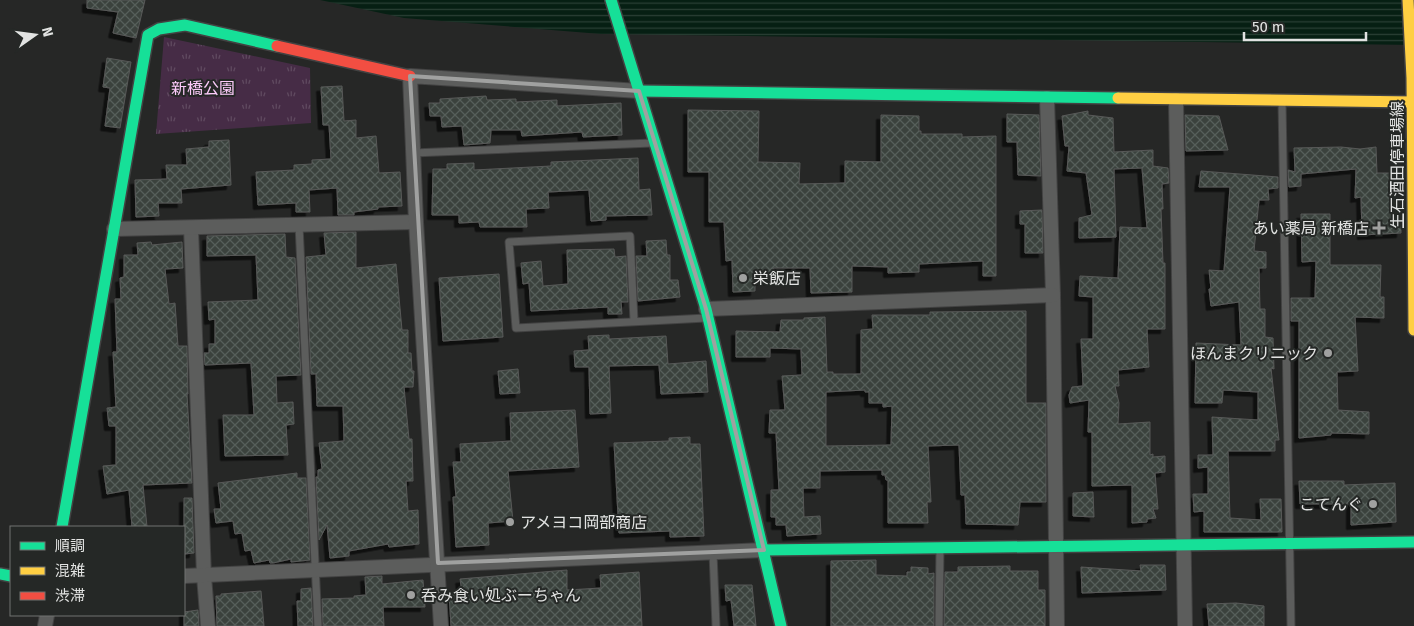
<svg xmlns="http://www.w3.org/2000/svg" width="1414" height="626" font-family="'Fira Sans','Noto Sans JP',sans-serif">
	<style>
		.park { fill: url(#park-tufts) }
		.water { fill: url(#water-rules) }
		.building { fill: url(#building-cross-hatch); stroke: #585958; fill-rule: evenodd; filter: url(#shadow) }
		.lines { fill: none; stroke-linecap: round; stroke-linejoin: round }
		.lane-casing { stroke: #424242; stroke-width: 9 }
		.street-casing { stroke: #424242; stroke-width: 16 }
		.fast-casing { stroke: #424242; stroke-width: 14 }
		.slow-casing { stroke: #424242; stroke-width: 14 }
		.jam-casing { stroke: #424242; stroke-width: 14 }
		.lane { stroke: #5c5d5c; stroke-width: 7 }
		.street { stroke: #5c5d5c; stroke-width: 14 }
		.fast { stroke: #16e098; stroke-width: 11 }
		.slow { stroke: #ffcf43; stroke-width: 11 }
		.jam { stroke: #f24e42; stroke-width: 11 }
		.marked { fill: none; stroke: #a0a1a0; stroke-width: 4; stroke-linejoin: round }
		.poi-dot { fill: #a0a1a0; stroke: #252826; stroke-width: 2 }
		.labels { text-anchor: middle; dominant-baseline: central; stroke-width: 4; stroke-linejoin: round; paint-order: stroke }
		.park-label { font-size: 16px; fill: #fccbfa; stroke: #252826 }
		.street-label { font-size: 16px; fill: #e2e3e2; stroke: #252826 }
		.poi-label { font-size: 16px; fill: #e2e3e2; stroke: #252826; text-anchor: end }
	</style>
	<defs>
		<pattern id="park-tufts" width="24" height="20" patternUnits="userSpaceOnUse" patternTransform="scale(1.25)"><rect width="24" height="20" fill="#462c46"/><path d="M3 7l-1-3M5 7V3M7 7l1-3M15 17l-1-3M17 17v-4M19 17l1-3" fill="none" stroke="#604a60"/></pattern>
		<pattern id="water-rules" width="6" height="5" patternUnits="userSpaceOnUse" patternTransform="scale(1.25)"><rect width="6" height="5" fill="#061f13"/><path d="M0 2.5h6" fill="none" stroke="#2a3f35"/></pattern>
		<pattern id="building-cross-hatch" width="8" height="8" patternUnits="userSpaceOnUse" patternTransform="scale(1.25)"><rect width="8" height="8" fill="#3a433e"/><path d="M0 0l8 8M0 8l8-8" fill="none" stroke="#565e5a"/></pattern>
		<filter id="shadow"><feDropShadow dx="-4.5" dy="4.5" stdDeviation="0" flood-color="#0009"/></filter>
	</defs>
	<rect width="100%" height="100%" fill="#262726"/>
	<path class="park" d="M164 37 310 68 311 123 156 134Z"/>
	<path class="water" d="M320 0H1414V45L601 34 404 18Z"/>
	<g class="building">
		<path d="M87 0H145L136 38 113 33 118 12 87 8Z"/>
		<path d="M107 58 131 62 120 128 105 126 110 88 103 87Z"/>
		<path d="M342 86 344 121 356 120V138L376 136 379 173 400 172 402 206 378 207V209L354 212V215H338L337 188 309 190 310 212H296V203L258 205 256 172 294 170V165L312 164V160L331 159 329 125H323L321 87Z"/>
		<path d="M486 96 487 100 516 99V102L557 100V106L621 103 622 135 583 137 582 132 522 136 521 130H491L490 143 464 145 462 126 442 127 441 116H430L429 103H440V99Z"/>
		<path d="M688 110 759 111 758 162 800 163 799 184 845 183V161L881 162V115L919 116V131H921V134H962V137L996 136V276H983V261L919 264V272L888 273V267L852 266V292L811 293 810 268H773L774 280H755V291L733 292 732 260 726 261 724 222H709V172H688Z"/>
		<path d="M1088 111V115L1113 118 1114 152 1153 150V166L1168 168 1169 183 1162 184 1163 209H1161L1163 263H1165V329H1147L1149 367 1118 370 1119 386H1115L1119 403 1118 424 1150 422V455L1153 454V457L1165 456V472L1155 473 1158 509H1153L1156 518 1147 519V522L1132 523V485L1092 486V432H1088L1089 400 1070 403 1069 395 1072 387 1083 386 1081 339H1093V297L1079 296 1080 276 1118 278 1120 227 1147 228 1142 168 1114 169 1116 237 1079 238V218L1092 215 1086 173 1067 171 1069 146H1065L1062 116Z"/>
		<path d="M1007 114 1039 115 1041 176 1018 175 1017 142H1007Z"/>
		<path d="M1185 115 1219 116 1228 150 1186 151Z"/>
		<path d="M229 140 231 185 181 189 182 203H158L159 216 136 217 135 180 167 179 166 165H187L186 149 209 147V141Z"/>
		<path d="M1341 147 1360 149 1376 147 1377 173H1394L1395 196 1392 223 1401 225V233L1362 235 1361 197 1355 198 1356 169 1301 174V186L1289 187 1288 170 1295 172 1294 148Z"/>
		<path d="M638 158 639 190 650 189 652 215 606 216V220L591 221 589 190 548 192 549 208 526 209 527 227H480L479 222 459 223V215H432L433 169H447V164L474 163V170L551 166V162Z"/>
		<path d="M1201 171 1278 177V188L1268 189 1269 200H1259L1254 251 1266 252V268H1259L1260 309H1265V337L1273 338 1274 369 1271 368 1279 440H1275V451H1228L1230 518 1261 520 1260 499H1281L1282 532H1204V511L1194 512 1193 494H1208V467L1198 468V455H1213L1212 417 1258 420V392L1223 390 1222 403H1195L1196 343 1241 345 1239 302 1211 306 1209 289H1211L1209 270 1224 271 1230 187H1199Z"/>
		<path d="M1042 210 1043 253H1025V224H1020V211Z"/>
		<path d="M1301 214H1330V265H1381L1380 297H1384V318L1355 317 1358 371 1337 372 1338 410 1369 412V434L1331 433V435L1299 438V321H1291V298H1315L1316 261 1302 262Z"/>
		<path d="M356 232V268L396 264 402 330H408V353H411L412 371H414L413 387H404L409 439H412L413 481H406L408 511 418 510 419 544 389 547 388 544 349 551V556L330 558 327 525 319 540 316 477H318V470L322 469 319 443 344 441 343 406H317L316 374H311L306 257 326 255 324 233Z"/>
		<path d="M285 234 286 257 295 258 301 375 276 376 277 403 293 402 294 424 286 425 288 455 225 456 223 415H254L251 363 205 365 204 353H209V344H215V319L209 320 208 302 258 300 256 255 207 256V236Z"/>
		<path d="M666 240 667 255H670V280H678L680 297 638 301 636 256H647L646 241Z"/>
		<path d="M151 242 152 245 182 242 183 268 165 269 169 304 175 303 178 346H187L188 394H187L192 483 143 485 147 527H132L129 490 107 494 103 466 116 465V426H109L107 408 116 407 113 352H117L115 299H121L120 278 124 277V255H138L137 243Z"/>
		<path d="M614 249 615 257 626 256 628 302H621L622 314H608V307L531 311 529 283 523 284 521 263 541 261 543 286 568 284 567 250Z"/>
		<path d="M499 274 503 337 443 341 439 278Z"/>
		<path d="M1026 311V403H1046V502H1020L1018 525 966 524 965 495H961L959 445 928 446 931 502H927L928 523H888V480H886L885 475H882V470L820 471V488H803L804 517 820 516 821 534 787 536 786 525H776V517H771V490H779L776 433H769L770 410H785L782 376 802 375 801 349 770 348V357H736V331L780 332 781 320H804V318L825 317 827 372H833V374H861V330L873 329 872 315H930V312ZM865 390V392H869V403H883V407L892 406 891 445 826 446V392Z"/>
		<path d="M609 335V339L666 336 668 364 706 361 708 392 661 394 659 365 609 366 611 413 590 414 589 367H575L574 351 589 350 588 336Z"/>
		<path d="M518 369 520 393 500 394 498 371Z"/>
		<path d="M575 410 579 467 508 471 513 521 488 523 489 545 456 547 453 497H456L453 462H461L460 444 511 441 510 413Z"/>
		<path d="M690 437V444H700L704 536 670 537V531L619 533 614 443 669 441V438Z"/>
		<path d="M297 473V478H306L310 560 291 562V559L273 563H270L269 560 254 563 251 550 245 551 242 533 235 534 233 521 216 523 214 509H221L218 483Z"/>
		<path d="M1299 481H1344V485L1395 483 1396 522 1351 525V504H1300Z"/>
		<path d="M1093 492 1094 517 1073 516V493Z"/>
		<path d="M184 498H192L194 553 184 554Z"/>
		<path d="M876 560V575L907 576V572H911V567L928 568V574L934 573V626H831V561Z"/>
		<path d="M1140 565H1165L1166 590 1082 593 1081 567 1141 571Z"/>
		<path d="M1010 566V571H1038V590H1045V626H944L945 572H958V567Z"/>
		<path d="M567 570V590L601 588 600 575 639 572 642 626H451L449 593 462 592 460 579Z"/>
		<path d="M382 576V584L423 580 425 607H383L384 626H323L322 599 354 598V596L366 595 365 577Z"/>
		<path d="M725 585H752L756 626H734L731 600 726 601Z"/>
		<path d="M311 588 313 626H298L297 601H301V589Z"/>
		<path d="M261 591 264 626H217L216 596H221V594Z"/>
		<path d="M1236 603 1264 606V626H1209L1207 604Z"/>
		<path d="M198 610 199 626H184V612Z"/>
	</g>
	<g class="lines">
		<g class="lane-casing">
			<g id="lane">
				<path d="M1282 101 1291 626"/>
				<path d="M413 153 652 143"/>
				<path d="M299 225 318 626"/>
				<path d="M634 321 630 236 509 242 516 328 706 318"/>
				<path d="M713 553 716 626"/>
				<path d="M939 626 940 549"/>
			</g>
		</g>
		<g class="street-casing">
			<g id="street">
				<path d="M1047 98 1053 295 1057 626"/>
				<path d="M1176 100 1185 626"/>
				<path d="M191 228 204 576 208 626"/>
				<path d="M114 229 416 222"/>
				<path d="M706 309 1053 295"/>
				<path d="M184 576 764 550"/>
				<path d="M45 626 47 615"/>
				<path d="M441 626 416 222 410 76 639 91"/>
			</g>
		</g>
		<g class="fast-casing">
			<g id="fast">
				<path d="M611 0 706 309 781 626"/>
				<path d="M639 91 1118 98"/>
				<path d="M62 527 148 35 159 29 185 25 277 46"/>
				<path d="M764 550 1414 542"/>
				<path d="M0 574 11 576"/>
			</g>
		</g>
		<g class="slow-casing">
			<g id="slow">
				<path d="M1408 0 1412 78 1414 330"/>
				<path d="M1118 98 1414 102"/>
			</g>
		</g>
		<g class="jam-casing">
			<path id="jam" d="M277 46 410 76"/>
		</g>
		<use href="#lane" class="lane"/>
		<use href="#street" class="street"/>
		<use href="#fast" class="fast"/>
		<use href="#slow" class="slow"/>
		<use href="#jam" class="jam"/>
	</g>
	<path class="marked" d="M410 76 639 91 706 309 764 550 438 563Z"/>
	<g class="poi-dot">
		<path d="M1376.5 220.5h5v5h5v5h-5v5h-5v-5h-5v-5h5z"/>
		<circle cx="743" cy="278" r="5"/>
		<circle cx="1328" cy="353" r="5"/>
		<circle cx="1373" cy="504" r="5"/>
		<circle cx="510" cy="522" r="5"/>
		<circle cx="411" cy="595" r="5"/>
	</g>
	<g class="labels">
		<g class="park-label">
			<text x="203" y="88">新橋公園</text>
		</g>
		<g class="street-label">
			<text transform="translate(1397 165) rotate(-90)">生石酒田停車場線</text>
		</g>
		<g class="poi-label">
			<text x="1369" y="228">あい薬局 新橋店</text>
			<text x="753" y="278" text-anchor="start">栄飯店</text>
			<text x="1318" y="353">ほんまクリニック</text>
			<text x="1363" y="504">こてんぐ</text>
			<text x="520" y="522" text-anchor="start">アメヨコ岡部商店</text>
			<text x="421" y="595" text-anchor="start">呑み食い処ぶーちゃん</text>
		</g>
	</g>
	<rect x="10" y="526" width="175" height="90" fill="#252826" stroke="#717371"/>
	<rect x="20" y="542" width="25" height="8" fill="#16e098" stroke="#717371"/>
	<text x="55" y="551" font-size="15" fill="#e2e3e2">順調</text>
	<rect x="20" y="567" width="25" height="8" fill="#ffcf43" stroke="#717371"/>
	<text x="55" y="576" font-size="15" fill="#e2e3e2">混雑</text>
	<rect x="20" y="592" width="25" height="8" fill="#f24e42" stroke="#717371"/>
	<text x="55" y="601" font-size="15" fill="#e2e3e2">渋滞</text>
	<g transform="translate(35 35) rotate(76)" stroke="#252826" stroke-width="4" paint-order="stroke">
	<path d="M0-4L9 19L0 12L-9 19Z" fill="#e2e3e2"/>
	<text y="-8" font-size="14" font-weight="bold" text-anchor="middle" fill="#e2e3e2">N</text>
	</g>
	<path d="M1244 32v8h122v-8" fill="none" stroke="#e2e3e2" stroke-width="2.5"/>
	<text x="1252" y="32" font-size="15" fill="#e2e3e2" stroke="#252826" stroke-width="4" paint-order="stroke">50 m</text>
</svg>
